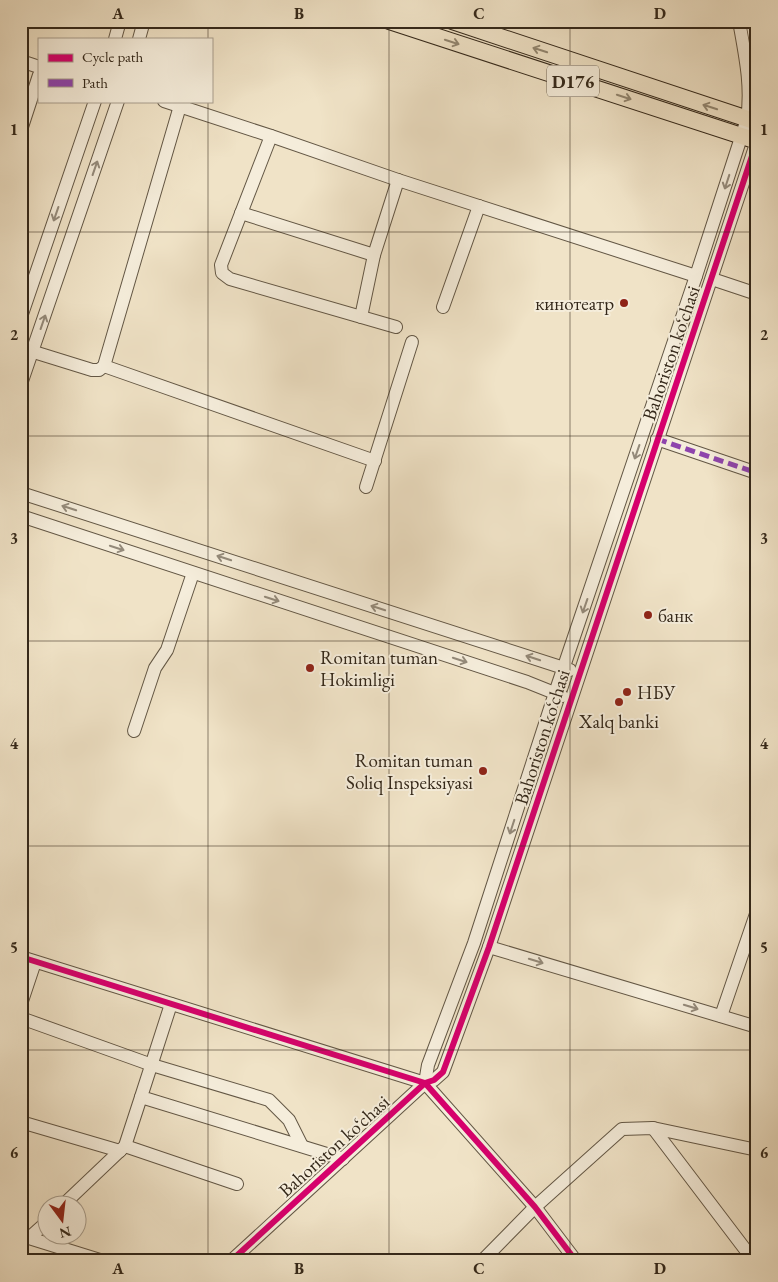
<svg xmlns="http://www.w3.org/2000/svg" width="778" height="1282" font-family="'EB Garamond',serif">
	<style>
		.lines { fill: none; stroke-linecap: round; stroke-linejoin: round }
		.minor-casing { stroke: #635745; stroke-width: 14 }
		.major-casing { stroke: #34281a; stroke-width: 18 }
		.minor { stroke: #f5eddb; stroke-width: 12 }
		.major { stroke: #f0e3c7; stroke-width: 16 }
		.quiet { stroke: #8e44ad; stroke-width: 5; stroke-dasharray: 10 5; stroke-linecap: butt }
		.cycleway-casing { stroke: #f5eddb; stroke-width: 9 }
		.cycleway { stroke: #d6006c; stroke-width: 6 }
		.oneway { stroke: #928670 }
		.oneway2 { stroke: #948a7a }
		.grid { fill: none; stroke: #34281a; stroke-width: 1; stroke-opacity: 0.55 }
		.poi-dot { fill: #8f2418; stroke: #f5eddb; stroke-width: 2 }
		.labels { text-anchor: middle; dominant-baseline: central; stroke-width: 4; stroke-linejoin: round; paint-order: stroke }
		.shield { fill: #f5eddb; stroke: #6e6354; stroke-width: 1 }
		.shield-label { font-size: 18px; font-weight: bold; fill: #34281a }
		.poi-label { font-size: 19px; fill: #34281a; stroke: #f5eddb; text-anchor: start }
		.street-label { font-size: 19px; fill: #34281a; stroke: #f5eddb }
		.neatline { fill: none; stroke: #34281a; stroke-width: 2 }
		.grid-label { font-size: 16px; text-anchor: middle; font-weight: bold; fill: #34281a }
	</style>
	<rect width="100%" height="100%" fill="#f0e3c7"/>
	<filter id="stains"><feTurbulence type="fractalNoise" baseFrequency=".004" numOctaves="4"/><feColorMatrix values="0 0 0 0 .2 0 0 0 0 .09 0 0 0 0 .02 0 0 0 .5 -.17"/></filter>
	<radialGradient id="worn" r=".72"><stop offset=".6" stop-color="#630" stop-opacity="0"/><stop offset="1" stop-color="#630" stop-opacity=".3"/></radialGradient>
	<g class="lines">
		<g class="minor-casing">
			<g id="minor">
				<path d="M752 21 757 49"/>
				<path d="M115 39 120 21"/>
				<path d="M139 39 144 21"/>
				<path d="M21 61 39 67"/>
				<path d="M164 101 271 136 398 180 696 276"/>
				<path d="M21 130 39 75"/>
				<path d="M271 136 221 265 222 273 230 279 396 327"/>
				<path d="M241 213 374 255 398 180"/>
				<path d="M712 279 757 294"/>
				<path d="M443 307 479 206"/>
				<path d="M21 317 95 101"/>
				<path d="M361 317 374 255"/>
				<path d="M21 348 92 370H99L104 366 180 106"/>
				<path d="M104 366 375 461"/>
				<path d="M21 384 118 101"/>
				<path d="M657 439 757 473"/>
				<path d="M366 487 412 342"/>
				<path d="M21 493 570 670"/>
				<path d="M21 516 527 682 562 696"/>
				<path d="M134 731 155 668 167 650 193 573"/>
				<path d="M489 947 757 1027"/>
				<path d="M21 957 425 1083 535 1207 576 1261"/>
				<path d="M21 1004 35 962"/>
				<path d="M171 1004 141 1097 343 1159"/>
				<path d="M721 1016 757 911"/>
				<path d="M21 1018 152 1065 269 1100 289 1120 302 1146"/>
				<path d="M425 1083 428 1065 474 943 555 693 696 276 747 119C752 86 745 55 739 21"/>
				<path d="M21 1122 120 1151"/>
				<path d="M653 1128 754 1261"/>
				<path d="M125 1146 237 1184"/>
				<path d="M64 1204 125 1146 141 1097"/>
				<path d="M48 1221 29 1238 103 1261"/>
				<path d="M231 1261 425 1083 434 1080 443 1072 489 947 757 141"/>
				<path d="M482 1261 535 1207 622 1129 653 1128 757 1150"/>
			</g>
		</g>
		<g class="major-casing">
			<g id="major">
				<path d="M389 21 757 141"/>
				<path d="M452 21 757 122"/>
			</g>
		</g>
		<use href="#minor" class="minor"/>
		<use href="#major" class="major"/>
		<path class="quiet" d="M657 439 757 473"/>
		<g class="cycleway-casing">
			<g id="cycleway">
				<path d="M21 957 425 1083 535 1207 576 1261"/>
				<path d="M231 1261 425 1083 434 1080 443 1072 489 947 757 141"/>
			</g>
		</g>
		<use href="#cycleway" class="cycleway"/>
	</g>
	<defs><path id="oneway-shaft" d="M-6 0H5M1.5-3L5.5 0L1.5 3" fill="none" stroke-width="1.6" stroke-linecap="round" stroke-linejoin="round" transform="scale(1.25)"/></defs>
	<g class="oneway">
		<use href="#oneway-shaft" transform="translate(452 42) rotate(18)"/>
		<use href="#oneway-shaft" transform="translate(540 50) rotate(-162)"/>
		<use href="#oneway-shaft" transform="translate(624 97) rotate(18)"/>
		<use href="#oneway-shaft" transform="translate(710 107) rotate(-162)"/>
	</g>
	<g class="oneway2">
		<use href="#oneway-shaft" transform="translate(95 168) rotate(-71)"/>
		<use href="#oneway-shaft" transform="translate(727 182) rotate(108)"/>
		<use href="#oneway-shaft" transform="translate(56 214) rotate(109)"/>
		<use href="#oneway-shaft" transform="translate(43 322) rotate(-71)"/>
		<use href="#oneway-shaft" transform="translate(637 452) rotate(109)"/>
		<use href="#oneway-shaft" transform="translate(69 508) rotate(-162)"/>
		<use href="#oneway-shaft" transform="translate(117 548) rotate(18)"/>
		<use href="#oneway-shaft" transform="translate(224 558) rotate(-162)"/>
		<use href="#oneway-shaft" transform="translate(272 599) rotate(18)"/>
		<use href="#oneway-shaft" transform="translate(585 606) rotate(109)"/>
		<use href="#oneway-shaft" transform="translate(378 608) rotate(-162)"/>
		<use href="#oneway-shaft" transform="translate(533 658) rotate(-162)"/>
		<use href="#oneway-shaft" transform="translate(460 660) rotate(18)"/>
		<use href="#oneway-shaft" transform="translate(512 827) rotate(108)"/>
		<use href="#oneway-shaft" transform="translate(536 961) rotate(17)"/>
		<use href="#oneway-shaft" transform="translate(691 1007) rotate(17)"/>
	</g>
	<path class="grid" d="M208 21V39M389 21V1261M570 21V1261M208 101V1261M21 232H757M21 436H757M21 641H757M21 846H757M21 1050H757"/>
	<g class="poi-dot">
		<circle cx="624" cy="303" r="5"/>
		<circle cx="648" cy="615" r="5"/>
		<circle cx="310" cy="668" r="5"/>
		<circle cx="627" cy="692" r="5"/>
		<circle cx="619" cy="702" r="5"/>
		<circle cx="483" cy="771" r="5"/>
	</g>
	<g class="labels">
		<rect class="shield" x="547" y="65.5" width="52" height="31" rx="4"/>
		<g class="shield-label">
			<text x="573" y="81">D176</text>
		</g>
		<g class="poi-label">
			<text x="614" y="303" text-anchor="end">кинотеатр</text>
			<text x="658" y="615">банк</text>
			<text x="320" y="657">Romitan tuman<tspan x="320" dy="22">Hokimligi</tspan></text>
			<text x="637" y="692">НБУ</text>
			<text x="619" y="721" text-anchor="middle">Xalq banki</text>
			<text x="473" y="760" text-anchor="end">Romitan tuman<tspan x="473" dy="22">Soliq Inspeksiyasi</tspan></text>
		</g>
		<g class="street-label">
			<text transform="translate(671 353) rotate(-71)">Bahoriston ko‘chasi</text>
			<text transform="translate(542 737) rotate(-72)">Bahoriston ko‘chasi</text>
			<text transform="translate(334 1146) rotate(-42)">Bahoriston ko‘chasi</text>
		</g>
	</g>
	<rect width="778" height="1282" fill="none" stroke="#f0e3c7" stroke-width="55"/>
	<rect x="38" y="38" width="175" height="65" fill="#f5eddb" stroke="#a89e8e"/>
	<rect x="48" y="54" width="25" height="8" fill="#d6006c" stroke="#a89e8e"/>
	<text x="82" y="62" font-size="15" fill="#34281a">Cycle path</text>
	<rect x="48" y="79" width="25" height="8" fill="#8e44ad" stroke="#a89e8e"/>
	<text x="82" y="88" font-size="15" fill="#34281a">Path</text>
	<g transform="translate(62 1220) rotate(165)"><circle r="24" fill="#f5eddb" stroke="#a89e8e"/>
	<path d="M0-4L9 19L0 12L-9 19Z" fill="#8f2418"/>
	<text y="-8" font-size="14" font-weight="bold" text-anchor="middle" fill="#34281a">N</text>
	</g>
	<rect x="28" y="28" width="722" height="1226" class="neatline"/>
	<g class="grid-label">
		<text x="118" y="19">A</text>
		<text x="299" y="19">B</text>
		<text x="479" y="19">C</text>
		<text x="660" y="19">D</text>
		<text x="14" y="135">1</text>
		<text x="764" y="135">1</text>
		<text x="14" y="340">2</text>
		<text x="764" y="340">2</text>
		<text x="14" y="544">3</text>
		<text x="764" y="544">3</text>
		<text x="14" y="749">4</text>
		<text x="764" y="749">4</text>
		<text x="14" y="953">5</text>
		<text x="764" y="953">5</text>
		<text x="14" y="1158">6</text>
		<text x="764" y="1158">6</text>
		<text x="118" y="1274">A</text>
		<text x="299" y="1274">B</text>
		<text x="479" y="1274">C</text>
		<text x="660" y="1274">D</text>
	</g>
	<rect width="100%" height="100%" filter="url(#stains)"/>
	<rect width="100%" height="100%" fill="url(#worn)"/>
</svg>
